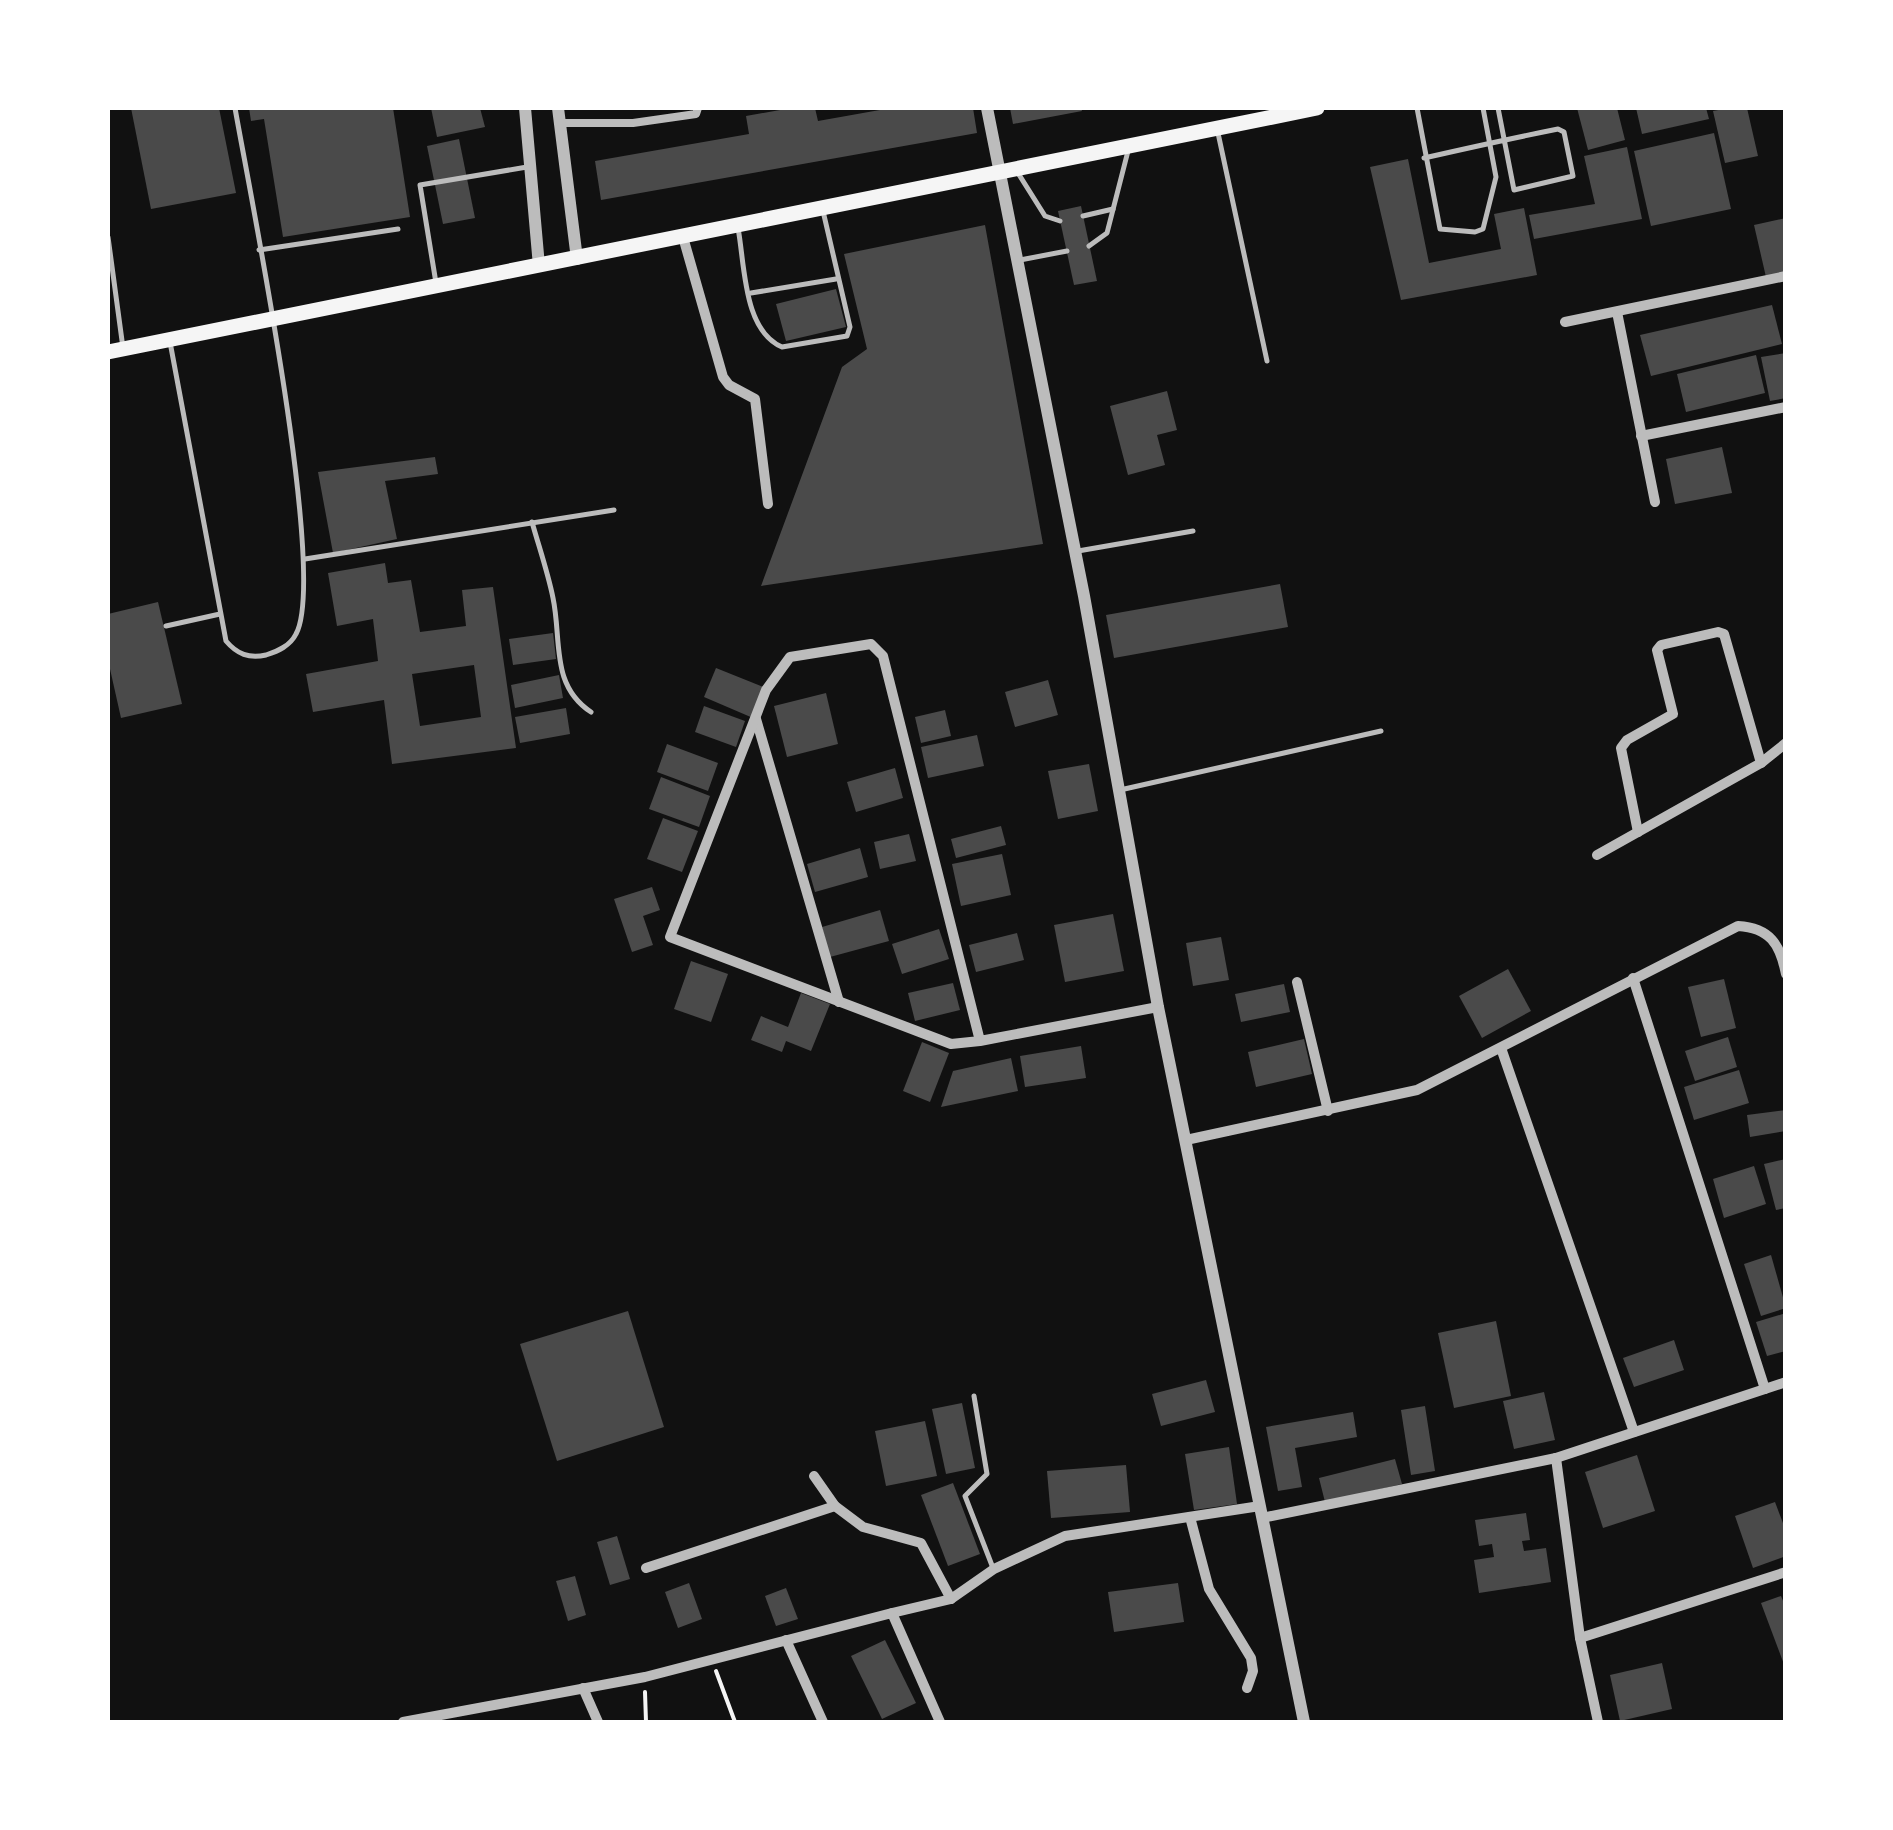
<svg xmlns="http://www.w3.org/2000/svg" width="1893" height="1830" font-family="'Source Sans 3',sans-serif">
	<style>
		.building { fill: #4a4a4a; fill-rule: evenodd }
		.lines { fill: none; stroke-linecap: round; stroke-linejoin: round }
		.path { stroke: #f5f5f5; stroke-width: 4 }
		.service { stroke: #bcbcbc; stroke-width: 5 }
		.pedestrian { stroke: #bcbcbc; stroke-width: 8 }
		.minor { stroke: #bcbcbc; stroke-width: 10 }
		.tertiary { stroke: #bcbcbc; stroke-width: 12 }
		.primary { stroke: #f5f5f5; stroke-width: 15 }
	</style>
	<rect width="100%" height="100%" fill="#111"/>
	<g class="building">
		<path d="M131 108H219L236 193 151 209Z"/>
		<path d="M249 108H393L410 217 283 237 264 119 251 121Z"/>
		<path d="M431 108H480L485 127 437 137Z"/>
		<path d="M791 108H815L818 121 891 108H973L977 133 601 200 595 161 749 134 746 116Z"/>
		<path d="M1010 108H1081L1082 111 1013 124Z"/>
		<path d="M1577 108H1617L1625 140 1588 150Z"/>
		<path d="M1636 108H1706L1709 119 1642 134Z"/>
		<path d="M1729 108H1747L1758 156 1725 163 1713 111Z"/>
		<path d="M1714 133 1731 209 1651 226 1634 151Z"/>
		<path d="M459 139 475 218 443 224 427 146Z"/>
		<path d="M1627 147 1642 219 1534 239 1529 215 1595 204 1584 156Z"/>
		<path d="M1408 159 1429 263 1501 249 1494 214 1524 208 1537 275 1401 300 1370 167Z"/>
		<path d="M1081 206 1097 281 1074 285 1058 211Z"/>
		<path d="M1786 218V273L1766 277 1754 225Z"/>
		<path d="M985 225 1043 544 761 586 842 367 867 349 844 254Z"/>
		<path d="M836 289 846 327 786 341 776 304Z"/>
		<path d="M1772 305 1782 344 1651 376 1640 335Z"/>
		<path d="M1786 353V398L1770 401 1761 357Z"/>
		<path d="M1756 355 1765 393 1686 412 1677 374Z"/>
		<path d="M1167 391 1177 430 1157 435 1165 465 1128 475 1110 406Z"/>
		<path d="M1722 447 1732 493 1675 504 1666 459Z"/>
		<path d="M435 457 438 474 385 481 397 539 333 553 318 472Z"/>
		<path d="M385 563 388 583 411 580 420 632 466 626 462 590 493 587 516 748 392 764 384 700 313 712 306 674 378 661 373 619 337 626 328 573ZM474 665 481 717 420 726 412 674Z"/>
		<path d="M1280 584 1288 627 1114 658 1106 615Z"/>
		<path d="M158 602 182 704 121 718 108 660V614Z"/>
		<path d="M553 633 556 659 513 665 509 639Z"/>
		<path d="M716 668 766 688 753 718 704 697Z"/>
		<path d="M559 675 563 698 515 708 511 685Z"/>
		<path d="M1048 680 1058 715 1015 727 1005 692Z"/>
		<path d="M826 693 838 744 787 757 774 706Z"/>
		<path d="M704 706 745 721 736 747 695 732Z"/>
		<path d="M566 708 570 734 520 743 515 717Z"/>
		<path d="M945 710 951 736 921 743 915 717Z"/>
		<path d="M977 735 984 766 928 778 921 747Z"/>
		<path d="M667 744 718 763 708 791 657 772Z"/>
		<path d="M1089 764 1098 811 1058 819 1048 771Z"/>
		<path d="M895 768 903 798 856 812 847 782Z"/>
		<path d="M661 777 710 796 699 827 649 809Z"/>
		<path d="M663 818 698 831 682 872 647 859Z"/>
		<path d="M1001 826 1006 845 956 858 951 839Z"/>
		<path d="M909 834 916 861 880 869 874 842Z"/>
		<path d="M860 848 868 877 815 892 807 864Z"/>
		<path d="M1002 854 1011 895 961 906 952 864Z"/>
		<path d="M652 887 660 910 643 916 653 945 632 952 614 899Z"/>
		<path d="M880 910 889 941 830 957 822 927Z"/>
		<path d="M1113 914 1124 971 1065 982 1054 925Z"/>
		<path d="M939 929 949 959 902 974 892 944Z"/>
		<path d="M1017 933 1024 960 976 972 969 945Z"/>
		<path d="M1221 937 1229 980 1193 986 1186 943Z"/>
		<path d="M691 961 728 974 711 1022 674 1009Z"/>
		<path d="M1508 969 1531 1011 1482 1038 1459 996Z"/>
		<path d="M1724 979 1736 1028 1701 1037 1688 987Z"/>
		<path d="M953 983 960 1010 915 1021 908 993Z"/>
		<path d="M1284 984 1290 1012 1241 1022 1235 994Z"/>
		<path d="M801 993 830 1004 811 1051 786 1041 782 1052 751 1040 761 1016 788 1027Z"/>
		<path d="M1728 1037 1737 1067 1695 1081 1685 1051Z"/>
		<path d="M1304 1039 1312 1074 1256 1087 1248 1052Z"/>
		<path d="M922 1042 949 1053 930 1102 903 1091Z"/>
		<path d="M1081 1046 1086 1078 1025 1087 1020 1056Z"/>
		<path d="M1011 1058 1018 1091 941 1107 953 1071Z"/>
		<path d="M1739 1070 1749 1103 1694 1120 1684 1087Z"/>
		<path d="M1786 1110V1131L1750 1137 1747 1115Z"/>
		<path d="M1786 1159V1208L1776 1210 1764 1164Z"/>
		<path d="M1754 1166 1766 1204 1724 1218 1713 1179Z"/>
		<path d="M1771 1255 1786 1308 1761 1316 1744 1264Z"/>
		<path d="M628 1311 664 1427 557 1461 520 1344Z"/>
		<path d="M1786 1313V1351L1767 1356 1756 1322Z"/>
		<path d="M1496 1321 1511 1396 1454 1408 1438 1333Z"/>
		<path d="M1674 1340 1684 1370 1634 1387 1623 1358Z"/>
		<path d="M1206 1380 1215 1412 1161 1426 1152 1394Z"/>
		<path d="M1544 1392 1555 1440 1514 1449 1503 1401Z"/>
		<path d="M962 1403 975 1468 946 1474 932 1409Z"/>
		<path d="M1425 1406 1435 1471 1411 1475 1401 1410Z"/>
		<path d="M1353 1412 1357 1437 1295 1448 1302 1487 1278 1491 1266 1427Z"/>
		<path d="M925 1421 937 1476 886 1486 875 1431Z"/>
		<path d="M1229 1447 1237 1504 1194 1510 1185 1454Z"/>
		<path d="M1637 1455 1655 1511 1603 1528 1585 1472Z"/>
		<path d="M1395 1459 1402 1484 1325 1502 1319 1478Z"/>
		<path d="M1126 1465 1130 1512 1051 1518 1047 1471Z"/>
		<path d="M953 1483 980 1554 948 1566 921 1495Z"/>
		<path d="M1775 1502 1786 1531V1556L1753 1568 1735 1516Z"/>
		<path d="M1526 1513 1530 1540 1522 1541 1524 1551 1546 1548 1551 1582 1479 1593 1474 1560 1494 1557 1492 1544 1479 1546 1475 1520Z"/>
		<path d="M617 1536 630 1579 610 1585 597 1542Z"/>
		<path d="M575 1576 586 1615 568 1621 556 1581Z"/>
		<path d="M689 1583 702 1619 678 1628 665 1592Z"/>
		<path d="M1178 1583 1184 1622 1114 1632 1108 1592Z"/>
		<path d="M786 1588 798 1619 776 1626 765 1596Z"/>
		<path d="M1781 1596 1786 1608 1785 1667 1761 1603Z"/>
		<path d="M885 1640 916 1703 882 1719 851 1656Z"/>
		<path d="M1662 1663 1672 1709 1620 1721 1610 1675Z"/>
	</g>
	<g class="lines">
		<g class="path">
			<path d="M716 1671 735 1722"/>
			<path d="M645 1692 646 1722"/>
		</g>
		<g class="service">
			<path d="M1417 108 1440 229 1475 232 1483 229 1496 177 1483 108"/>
			<path d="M1218 133 1267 361"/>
			<path d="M1424 158C1468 148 1513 138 1558 129L1564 132 1573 176 1514 190 1498 108"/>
			<path d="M1018 173 1045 216 1060 221"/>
			<path d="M1083 216 1113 209"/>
			<path d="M738 228C745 265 743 330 782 347L847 336 850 327 823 211"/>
			<path d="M108 237 123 348"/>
			<path d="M1089 246 1107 233 1128 151"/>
			<path d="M259 250 398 229"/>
			<path d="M1020 260 1067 251"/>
			<path d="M436 283 420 185 527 167"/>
			<path d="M751 293 836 279"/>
			<path d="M170 342 226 641C237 654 249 659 266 655 278 651 290 646 296 634 328 575 250 194 235 108"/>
			<path d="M532 522C539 547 548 573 553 598 562 640 550 685 591 712"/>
			<path d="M1078 551 1193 531"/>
			<path d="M305 559 614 510"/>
			<path d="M166 626 220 614"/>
			<path d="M1120 790 1381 731"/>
			<path d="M974 1396 987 1474 965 1496 993 1568"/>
		</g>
		<path class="pedestrian" d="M559 123H633L696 114 698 108"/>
		<g class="minor">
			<path d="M683 237 723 377 729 385 755 399 768 504"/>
			<path d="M1617 312 1655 502"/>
			<path d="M1565 322 1786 276"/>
			<path d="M1641 436 1786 407"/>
			<path d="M756 719 839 1002"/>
			<path d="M1638 832 1621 748 1627 740 1673 714 1657 650 1661 645 1718 632 1724 634 1761 763"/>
			<path d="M1597 855 1761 763 1786 743"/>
			<path d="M1633 978 1765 1389"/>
			<path d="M1297 982 1328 1111"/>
			<path d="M980 1041 883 656 871 644 790 657 766 690 670 937 951 1044 980 1041 1158 1007"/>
			<path d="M1501 1048 1634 1432"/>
			<path d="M1186 1140 1417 1090 1738 926C1770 928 1780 944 1786 974"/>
			<path d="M1556 1458 1580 1638 1598 1722"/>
			<path d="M814 1476 835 1506 863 1527 921 1543 951 1599"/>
			<path d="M1190 1517 1209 1589 1251 1658 1253 1671 1247 1688"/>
			<path d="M1262 1518 1556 1458 1786 1382"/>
			<path d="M646 1568 835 1506"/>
			<path d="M892 1613 951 1599 994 1569 1065 1536 1260 1506"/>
			<path d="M1580 1638 1786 1572"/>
			<path d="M786 1640 823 1722"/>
			<path d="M583 1688 598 1722"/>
			<path d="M403 1722 645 1677 892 1613 940 1722"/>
		</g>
		<g class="tertiary">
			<path d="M525 108 539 266"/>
			<path d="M558 108 577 259"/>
			<path d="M987 108 1084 596 1158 1007 1304 1722"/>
		</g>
		<path class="primary" d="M108 352 1317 108"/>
	</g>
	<rect width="1893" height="1830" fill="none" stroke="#ffffff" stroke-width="220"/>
</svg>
